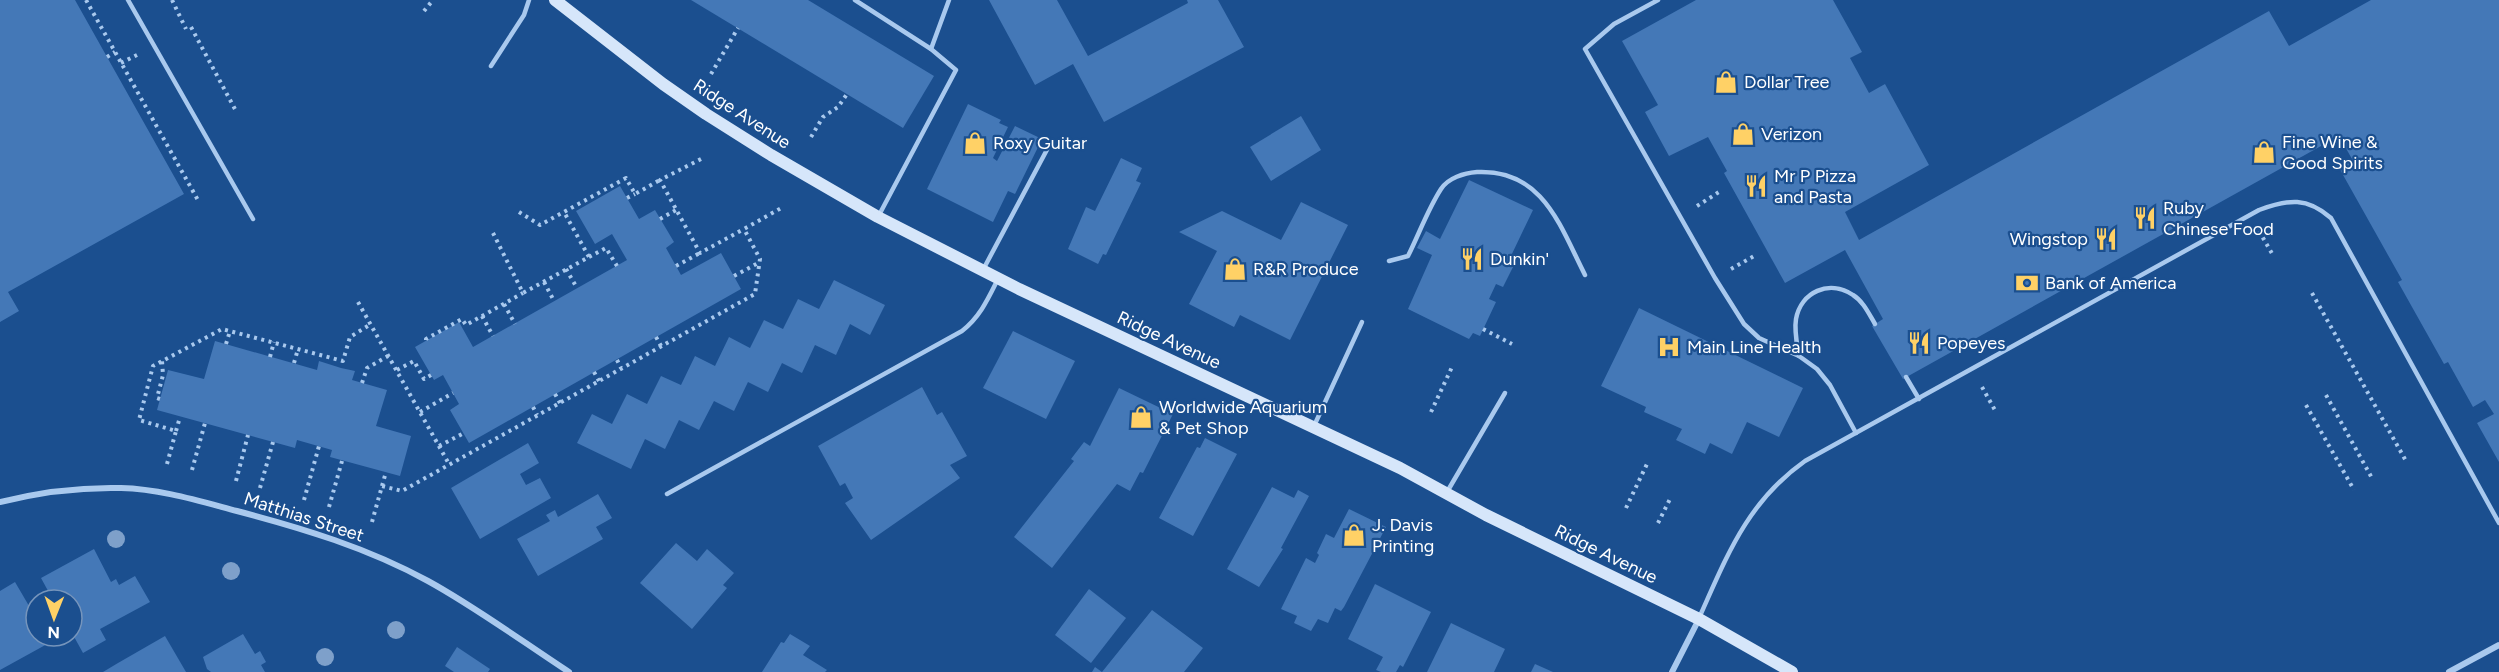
<svg xmlns="http://www.w3.org/2000/svg" width="2499" height="672" font-family="Figtree,sans-serif">
	<style>
		.building { fill: #4478b7 }
		.lines { fill: none; stroke-linecap: round; stroke-linejoin: round }
		.path { stroke: #a9c9ee; stroke-width: 4; stroke-dasharray: 3 4.5; stroke-linecap: butt }
		.lane { stroke: #a9c9ee; stroke-width: 4.5 }
		.street { stroke: #a9c9ee; stroke-width: 6 }
		.secondary { stroke: #d6e6fa; stroke-width: 12 }
		.tree { fill: #7ea0ca }
		.labels { text-anchor: middle; dominant-baseline: central; stroke-width: 4.5; stroke-linejoin: round; paint-order: stroke }
		.poi-label { font-size: 18px; fill: #fff; stroke: #1b4f8f; text-anchor: start }
		.street-label { font-size: 18px; fill: #fff; stroke: #1b4f8f }
	</style>
	<rect width="100%" height="100%" fill="#1b4f8f"/>
	<g class="building">
		<path d="M0 0H75L184 194 8 292 19 311 0 322Z"/>
		<path d="M691 0H808L934 76 903 128Z"/>
		<path d="M989 0H1057L1088 56 1188 3 1187 0H1218L1244 47 1104 122 1073 64 1035 85Z"/>
		<path d="M1696 0H1833L1862 52 1850 58 1869 93 1885 84 1929 165 1845 212 1859 240 2269 11 2289 46 2371 0H2499V462L2477 423 2494 414 2485 400 2473 407 2448 362 2444 364 2398 282 2402 280 2338 166 2352 159 2339 136 1903 379 1872 326 1883 319 1845 250 1785 283 1724 173 1727 171 1708 137 1669 156 1645 112 1658 105 1622 41Z"/>
		<path d="M968 104 1001 120 999 123 1008 127 993 158 997 161 1015 126 1042 139 1015 194 1008 191 993 222 927 189Z"/>
		<path d="M1301 116 1321 150 1271 181 1250 147Z"/>
		<path d="M1121 158 1142 168 1136 181 1141 183 1106 255 1103 254 1098 264 1068 249 1086 207 1095 211Z"/>
		<path d="M1469 180 1533 210 1510 258 1516 261 1503 287 1496 284 1489 299 1496 302 1480 336 1473 333 1469 339 1408 309 1432 255 1417 248 1426 231 1440 239Z"/>
		<path d="M620 186 639 219 655 210 674 242 666 248 681 275 721 253 741 289 469 443 450 410 459 404 443 375 434 380 415 347 459 322 473 347 627 260 612 234 595 244 576 211Z"/>
		<path d="M1301 202 1348 225 1290 340 1240 315 1234 327 1189 304 1217 251 1179 232 1222 211 1281 240Z"/>
		<path d="M834 280 885 305 870 335 850 324 836 355 815 345 802 373 782 363 768 392 748 382 734 411 714 401 699 430 679 420 665 449 645 439 631 469 577 443 592 414 612 424 627 394 647 404 661 376 681 385 695 356 715 366 729 337 750 348 764 320 783 329 798 299 819 309Z"/>
		<path d="M1639 308 1803 388 1779 437 1747 422 1732 454 1710 443 1705 454 1676 440 1682 429 1644 412 1646 407 1601 386Z"/>
		<path d="M1013 331 1075 361 1046 419 983 388Z"/>
		<path d="M215 341 317 370 319 361 341 368 355 371 352 380 387 390 376 426 411 436 400 476 330 457 332 450 297 440 295 448 157 410 168 370 204 379Z"/>
		<path d="M922 387 937 415 942 412 967 456 950 465 960 478 871 540 845 503 853 498 845 483 840 486 818 446Z"/>
		<path d="M1119 388 1173 414 1143 473 1140 472 1130 491 1117 484 1052 568 1014 537 1074 461 1071 459 1084 442 1090 446Z"/>
		<path d="M1205 438 1237 454 1193 536 1159 518 1197 447 1200 448Z"/>
		<path d="M528 443 539 463 520 474 526 485 540 478 551 498 480 539 451 488Z"/>
		<path d="M1272 487 1294 498 1298 490 1309 496 1281 548 1283 549 1259 587 1227 569Z"/>
		<path d="M598 494 612 518 596 527 603 539 538 576 517 539 550 521 546 515 555 510 558 517Z"/>
		<path d="M1349 509 1386 527 1344 607 1341 611 1335 608 1328 623 1318 619 1311 631 1294 623 1297 616 1281 609 1306 558 1315 563 1319 555 1317 553 1326 534 1334 538Z"/>
		<path d="M676 543 697 561 707 549 734 573 723 585 727 588 692 629 640 583Z"/>
		<path d="M94 549 111 582 116 579 119 585 135 576 150 602 100 629 106 640 83 653 72 633V600H53L41 578Z"/>
		<path d="M15 582 32 611 36 609V636H55L48 641 49 643 0 670V591Z"/>
		<path d="M1375 584 1431 612 1403 667 1400 665 1396 672H1381L1376 670 1383 657 1348 639Z"/>
		<path d="M1089 589 1126 618 1091 663 1055 635Z"/>
		<path d="M1152 610 1203 648 1184 672H1092L1095 667 1102 672Z"/>
		<path d="M1451 623 1505 649 1494 672H1427Z"/>
		<path d="M243 634 255 654 260 651 266 662 261 665 265 672H211L207 669 203 657Z"/>
		<path d="M790 634 810 646 803 655 827 670 825 672H762L781 642 784 643Z"/>
		<path d="M165 636 186 672H103L118 663Z"/>
		<path d="M457 647 490 669 488 672H454L445 666Z"/>
		<path d="M1535 664 1553 672H1531Z"/>
	</g>
	<g class="lines">
		<g class="path">
			<path d="M86 0 199 202"/>
			<path d="M172 0 186 29"/>
			<path d="M424 11 433 0"/>
			<path d="M191 27 236 111"/>
			<path d="M107 57 115 52"/>
			<path d="M121 63 137 55"/>
			<path d="M711 74 738 28"/>
			<path d="M811 137 823 117 838 107 847 94"/>
			<path d="M701 159 660 180 700 253 744 229"/>
			<path d="M627 198 635 194"/>
			<path d="M1697 206 1719 192"/>
			<path d="M519 212 540 225 626 178 635 194 660 180"/>
			<path d="M660 219 676 210"/>
			<path d="M2259 231 2274 257"/>
			<path d="M493 233 523 293 589 257 564 212"/>
			<path d="M589 257 606 248 617 266"/>
			<path d="M676 266 700 253"/>
			<path d="M566 269 577 288"/>
			<path d="M1731 269 1754 256"/>
			<path d="M734 276 760 262"/>
			<path d="M544 282 554 301"/>
			<path d="M2312 293 2406 461"/>
			<path d="M358 302 449 464"/>
			<path d="M504 304 515 324"/>
			<path d="M482 316 493 336"/>
			<path d="M1483 329 1512 344"/>
			<path d="M656 337 661 346"/>
			<path d="M426 340V339L462 319 466 325 523 293"/>
			<path d="M226 344 230 331"/>
			<path d="M270 357 274 342"/>
			<path d="M617 360 621 368"/>
			<path d="M294 363 298 349"/>
			<path d="M397 370 414 361 424 379 431 375"/>
			<path d="M594 372 599 381"/>
			<path d="M362 383 367 368 388 356"/>
			<path d="M1982 387 1996 412"/>
			<path d="M555 394 560 403"/>
			<path d="M2326 395 2373 480"/>
			<path d="M160 399 157 398 163 375 162 361"/>
			<path d="M2306 405 2354 490"/>
			<path d="M533 407 537 415"/>
			<path d="M420 412 453 393"/>
			<path d="M1431 412 1452 367"/>
			<path d="M176 431 180 417"/>
			<path d="M439 446 464 433"/>
			<path d="M167 464 176 431 139 420 153 366 222 329 343 361 350 337 371 324"/>
			<path d="M192 470 205 423"/>
			<path d="M236 481 248 435"/>
			<path d="M382 486 386 472"/>
			<path d="M260 488 273 442"/>
			<path d="M304 500 319 446"/>
			<path d="M329 507 342 461"/>
			<path d="M1626 508 1647 464"/>
			<path d="M372 522 382 486 402 491 755 294 760 259 744 229 783 207"/>
			<path d="M1658 523 1671 497"/>
		</g>
		<g class="lane">
			<path d="M128 0 253 219"/>
			<path d="M855 0 931 49 956 70 878 217"/>
			<path d="M1658 0 1614 24 1585 49 1715 278 1744 324 1759 338 1799 356 1817 369 1830 385 1856 433"/>
			<path d="M931 49 949 0"/>
			<path d="M491 66 524 15 529 0"/>
			<path d="M1389 261 1408 256C1419 234 1428 209 1441 189 1448 178 1464 173 1477 172 1543 169 1560 226 1585 275"/>
			<path d="M984 268 1050 144"/>
			<path d="M1799 356C1797 344 1794 331 1796 319 1801 292 1829 279 1853 295 1863 301 1869 314 1875 324"/>
			<path d="M1906 377 1919 399"/>
			<path d="M1314 426 1362 322"/>
			<path d="M1447 492 1505 393"/>
			<path d="M667 494 962 331C980 317 988 299 998 279"/>
			<path d="M1699 618C1727 556 1747 502 1805 461L2259 210C2289 199 2307 197 2331 218L2499 523"/>
		</g>
		<g class="street">
			<path d="M0 502C40 492 80 487 121 488 160 489 199 501 237 511 302 528 368 548 428 581 477 608 523 642 569 672"/>
			<path d="M1672 672 1699 619"/>
			<path d="M2449 672 2499 645"/>
		</g>
		<path class="secondary" d="M555 0 663 84 706 114 771 155 878 217 1019 289 1400 468 1486 515 1699 619 1792 672"/>
	</g>
	<g class="tree">
		<circle cx="116" cy="539" r="9"/>
		<circle cx="231" cy="571" r="9"/>
		<circle cx="396" cy="630" r="9"/>
		<circle cx="325" cy="657" r="9"/>
	</g>
	<defs>
		<g id="shop-bare" transform="scale(1.8)"><path d="M-5-2.5h2.3a2.7 3.5 0 0 1 5.4 0H5L5.5 6h-11ZM-1.5-2.5h3a1.5 2.3 0 0 0-3 0Z" fill="#ffd166" stroke="#1b4f8f" stroke-width="2.5" paint-order="stroke"/></g>
		<g id="restaurant-bare" transform="scale(1.8)"><path d="M-5-6h1v4h1v-4h1v4h1v-4h1v5L-1.5 .5V6h-2V.5L-5-1ZM5-6V6H3V1.5H1.5Q1.5-4 5-6Z" fill="#ffd166" stroke="#1b4f8f" stroke-width="2.5" paint-order="stroke"/></g>
		<g id="bank-bare" transform="scale(1.8)"><path d="M-6-4H6V4H-6ZM0-2.3a2.3 2.3 0 1 0 0 4.6a2.3 2.3 0 1 0 0-4.6Z" fill="#ffd166" stroke="#1b4f8f" stroke-width="2.5" paint-order="stroke"/></g>
		<g id="hospital-bare" transform="scale(1.8)"><path d="M-5-5h3v3.5h4V-5h3V5h-3V1.5h-4V5h-3Z" fill="#ffd166" stroke="#1b4f8f" stroke-width="2.5" paint-order="stroke"/></g>
	</defs>
	<g fill-rule="evenodd">
		<use href="#shop-bare" x="1726" y="82"/>
		<use href="#shop-bare" x="1743" y="134"/>
		<use href="#shop-bare" x="975" y="143"/>
		<use href="#shop-bare" x="2264" y="152"/>
		<use href="#restaurant-bare" x="1756" y="186"/>
		<use href="#restaurant-bare" x="2145" y="218"/>
		<use href="#restaurant-bare" x="2106" y="239"/>
		<use href="#restaurant-bare" x="1472" y="259"/>
		<use href="#shop-bare" x="1235" y="269"/>
		<use href="#bank-bare" x="2027" y="283"/>
		<use href="#restaurant-bare" x="1919" y="343"/>
		<use href="#hospital-bare" x="1669" y="347"/>
		<use href="#shop-bare" x="1141" y="417"/>
		<use href="#shop-bare" x="1354" y="535"/>
	</g>
	<g class="labels">
		<g class="poi-label">
			<text x="1744" y="82">Dollar Tree</text>
			<text x="1761" y="134">Verizon</text>
			<text x="2282" y="142">Fine Wine &amp;<tspan x="2282" dy="21">Good Spirits</tspan></text>
			<text x="993" y="143">Roxy Guitar</text>
			<text x="1774" y="176">Mr P Pizza<tspan x="1774" dy="21">and Pasta</tspan></text>
			<text x="2163" y="208">Ruby<tspan x="2163" dy="21">Chinese Food</tspan></text>
			<text x="2088" y="239" text-anchor="end">Wingstop</text>
			<text x="1490" y="259">Dunkin'</text>
			<text x="1253" y="269">R&amp;R Produce</text>
			<text x="2045" y="283">Bank of America</text>
			<text x="1937" y="343">Popeyes</text>
			<text x="1687" y="347">Main Line Health</text>
			<text x="1159" y="407">Worldwide Aquarium<tspan x="1159" dy="21">&amp; Pet Shop</tspan></text>
			<text x="1372" y="525">J. Davis<tspan x="1372" dy="21">Printing</tspan></text>
		</g>
		<g class="street-label">
			<text transform="translate(742 114) rotate(33)">Ridge Avenue</text>
			<text transform="translate(1169 340) rotate(25)">Ridge Avenue</text>
			<text transform="translate(304 517) rotate(18)">Matthias Street</text>
			<text transform="translate(1606 554) rotate(26)">Ridge Avenue</text>
		</g>
	</g>
	<g transform="translate(54 618) rotate(181)"><circle r="28" fill="#1b4f8f" stroke="#7695bc" stroke-width="1.5"/>
	<path d="M0-4.5L10 22L0 15L-10 22Z" fill="#ffd166"/>
	<text y="-9" font-size="16" font-weight="bold" text-anchor="middle" fill="#ffffff">N</text>
	</g>
</svg>
